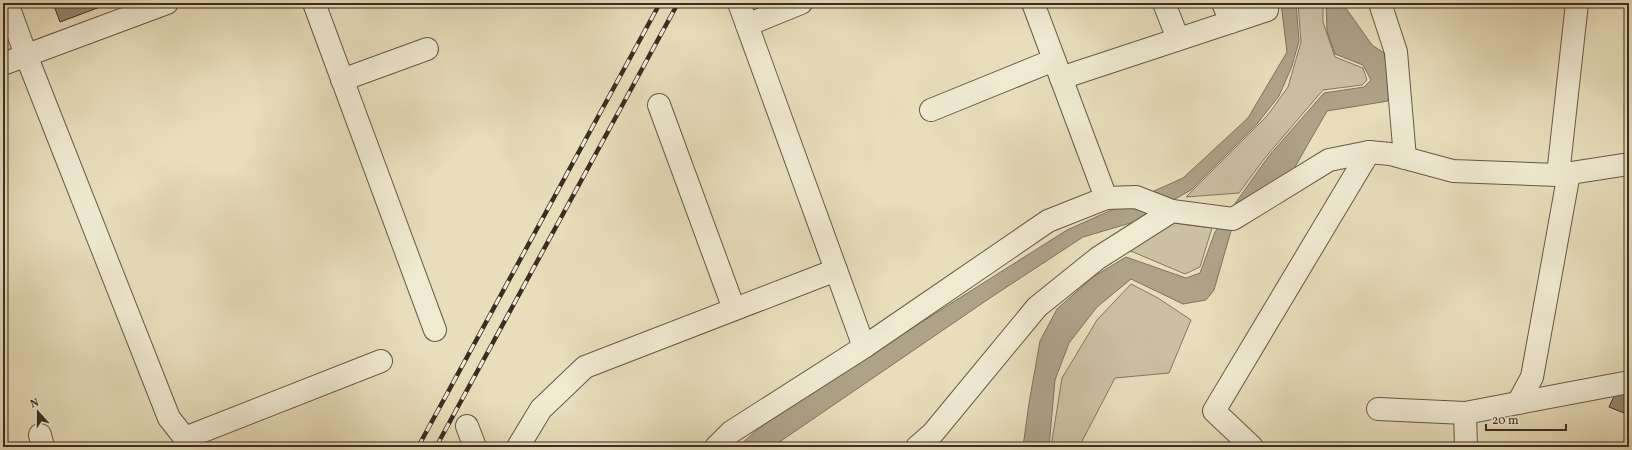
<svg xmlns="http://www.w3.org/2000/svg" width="1632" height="450" font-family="Vollkorn,serif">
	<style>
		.green { fill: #cbc0a2; stroke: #847662 }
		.water { fill: #aea288; stroke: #807360 }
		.building { fill: #958973; stroke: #3c2d23 }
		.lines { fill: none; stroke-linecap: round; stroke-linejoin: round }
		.street-casing { stroke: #675949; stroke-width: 24 }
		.street { stroke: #f0ead3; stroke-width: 22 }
		.rail-casing { stroke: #3c2d23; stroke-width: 4.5 }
		.rail { stroke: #f0ead3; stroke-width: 3; stroke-dasharray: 9; stroke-linecap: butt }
	</style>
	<rect width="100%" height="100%" fill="#e8debc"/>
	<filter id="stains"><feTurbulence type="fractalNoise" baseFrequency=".005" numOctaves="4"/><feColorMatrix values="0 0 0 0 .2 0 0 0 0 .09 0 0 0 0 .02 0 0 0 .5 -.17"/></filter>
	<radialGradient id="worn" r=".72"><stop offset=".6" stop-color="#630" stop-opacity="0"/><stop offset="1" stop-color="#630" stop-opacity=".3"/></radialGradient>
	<g class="green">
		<path d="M1298 3H1323V22L1335 57 1363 68 1367 80 1362 85 1323 90 1264 159 1239 193 1186 197 1267 116 1288 87 1301 42Z"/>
		<path d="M1173 223 1212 228 1200 267 1185 274 1126 249Z"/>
		<path d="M1131 284 1158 298 1191 320 1169 373 1115 378 1079 447H1051L1062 378 1097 320Z"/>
	</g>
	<g class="water">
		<path d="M1281 3H1296L1299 41 1292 66 1279 96 1257 124 1191 190 1134 222 1083 237 990 298 772 447H738L770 418 1067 230 1183 178 1248 118 1287 52Z"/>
		<path d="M1326 3H1345V7L1372 45 1384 53 1390 86 1388 101 1327 111 1292 172 1260 198 1231 231 1214 290 1206 300 1183 304 1131 279 1097 307 1069 343 1055 380 1049 447H1023L1029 403 1040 341 1057 309 1093 277 1126 257 1186 278 1200 273 1215 232 1268 157 1324 93 1364 87 1371 80 1363 65 1335 54 1327 31Z"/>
	</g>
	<g class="building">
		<path d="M53 3H99L100 7 60 22Z"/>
		<path d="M107 3H121L109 8Z"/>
		<path d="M1629 386V415L1609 407 1618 388Z"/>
	</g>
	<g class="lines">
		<g class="street-casing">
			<g id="street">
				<path d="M7 3 26 55 169 418 192 447"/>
				<path d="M314 3 435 330"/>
				<path d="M739 3 864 347"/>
				<path d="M1033 3 1106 198"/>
				<path d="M1164 3 1178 39"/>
				<path d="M1223 3 1231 22"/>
				<path d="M1380 3 1396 52 1405 158"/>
				<path d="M747 25 801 3"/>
				<path d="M3 64 167 3"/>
				<path d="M1061 78 1267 10"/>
				<path d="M342 80 427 49"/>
				<path d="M659 105 734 309"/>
				<path d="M931 110 1054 60"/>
				<path d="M1558 175 1577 3"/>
				<path d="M1518 403 1532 377 1569 173"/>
				<path d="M1378 409 1465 413 1629 382"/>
				<path d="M1465 413 1466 447"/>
				<path d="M467 426 475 447"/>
				<path d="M40 435 43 447"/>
				<path d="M185 438 381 361"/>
				<path d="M518 447 541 409 585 367 836 270"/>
				<path d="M716 447 731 432 864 347 1048 221 1106 198 1136 197 1172 211 1233 219 1329 160 1369 152 1390 154 1453 171 1558 175 1629 164"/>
				<path d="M917 447 933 433 1037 307 1098 258 1172 211"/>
				<path d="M1252 447 1214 411 1369 152"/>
			</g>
		</g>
		<use href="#street" class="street"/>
		<g class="rail-casing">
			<g id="rail">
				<path d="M418 447 660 3"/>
				<path d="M436 447 678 3"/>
			</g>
		</g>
		<use href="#rail" class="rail"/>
	</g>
	<rect width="1632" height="450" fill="none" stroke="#e8debc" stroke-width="16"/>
	<rect x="4" y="4" width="1624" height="442" fill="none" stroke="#3c2d23" stroke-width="2"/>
	<rect x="8" y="8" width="1616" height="434" fill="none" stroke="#3c2d23"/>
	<g transform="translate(38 412) rotate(339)" stroke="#f0ead3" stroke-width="3" paint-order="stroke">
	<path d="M0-3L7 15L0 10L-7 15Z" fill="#3c2d23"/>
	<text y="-6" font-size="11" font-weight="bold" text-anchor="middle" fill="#3c2d23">N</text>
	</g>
	<path d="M1486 424v6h80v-6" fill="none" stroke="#3c2d23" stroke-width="2"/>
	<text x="1492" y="424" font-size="12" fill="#3c2d23" stroke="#f0ead3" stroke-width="3" paint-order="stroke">20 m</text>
	<rect width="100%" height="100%" filter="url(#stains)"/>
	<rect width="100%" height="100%" fill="url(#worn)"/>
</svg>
